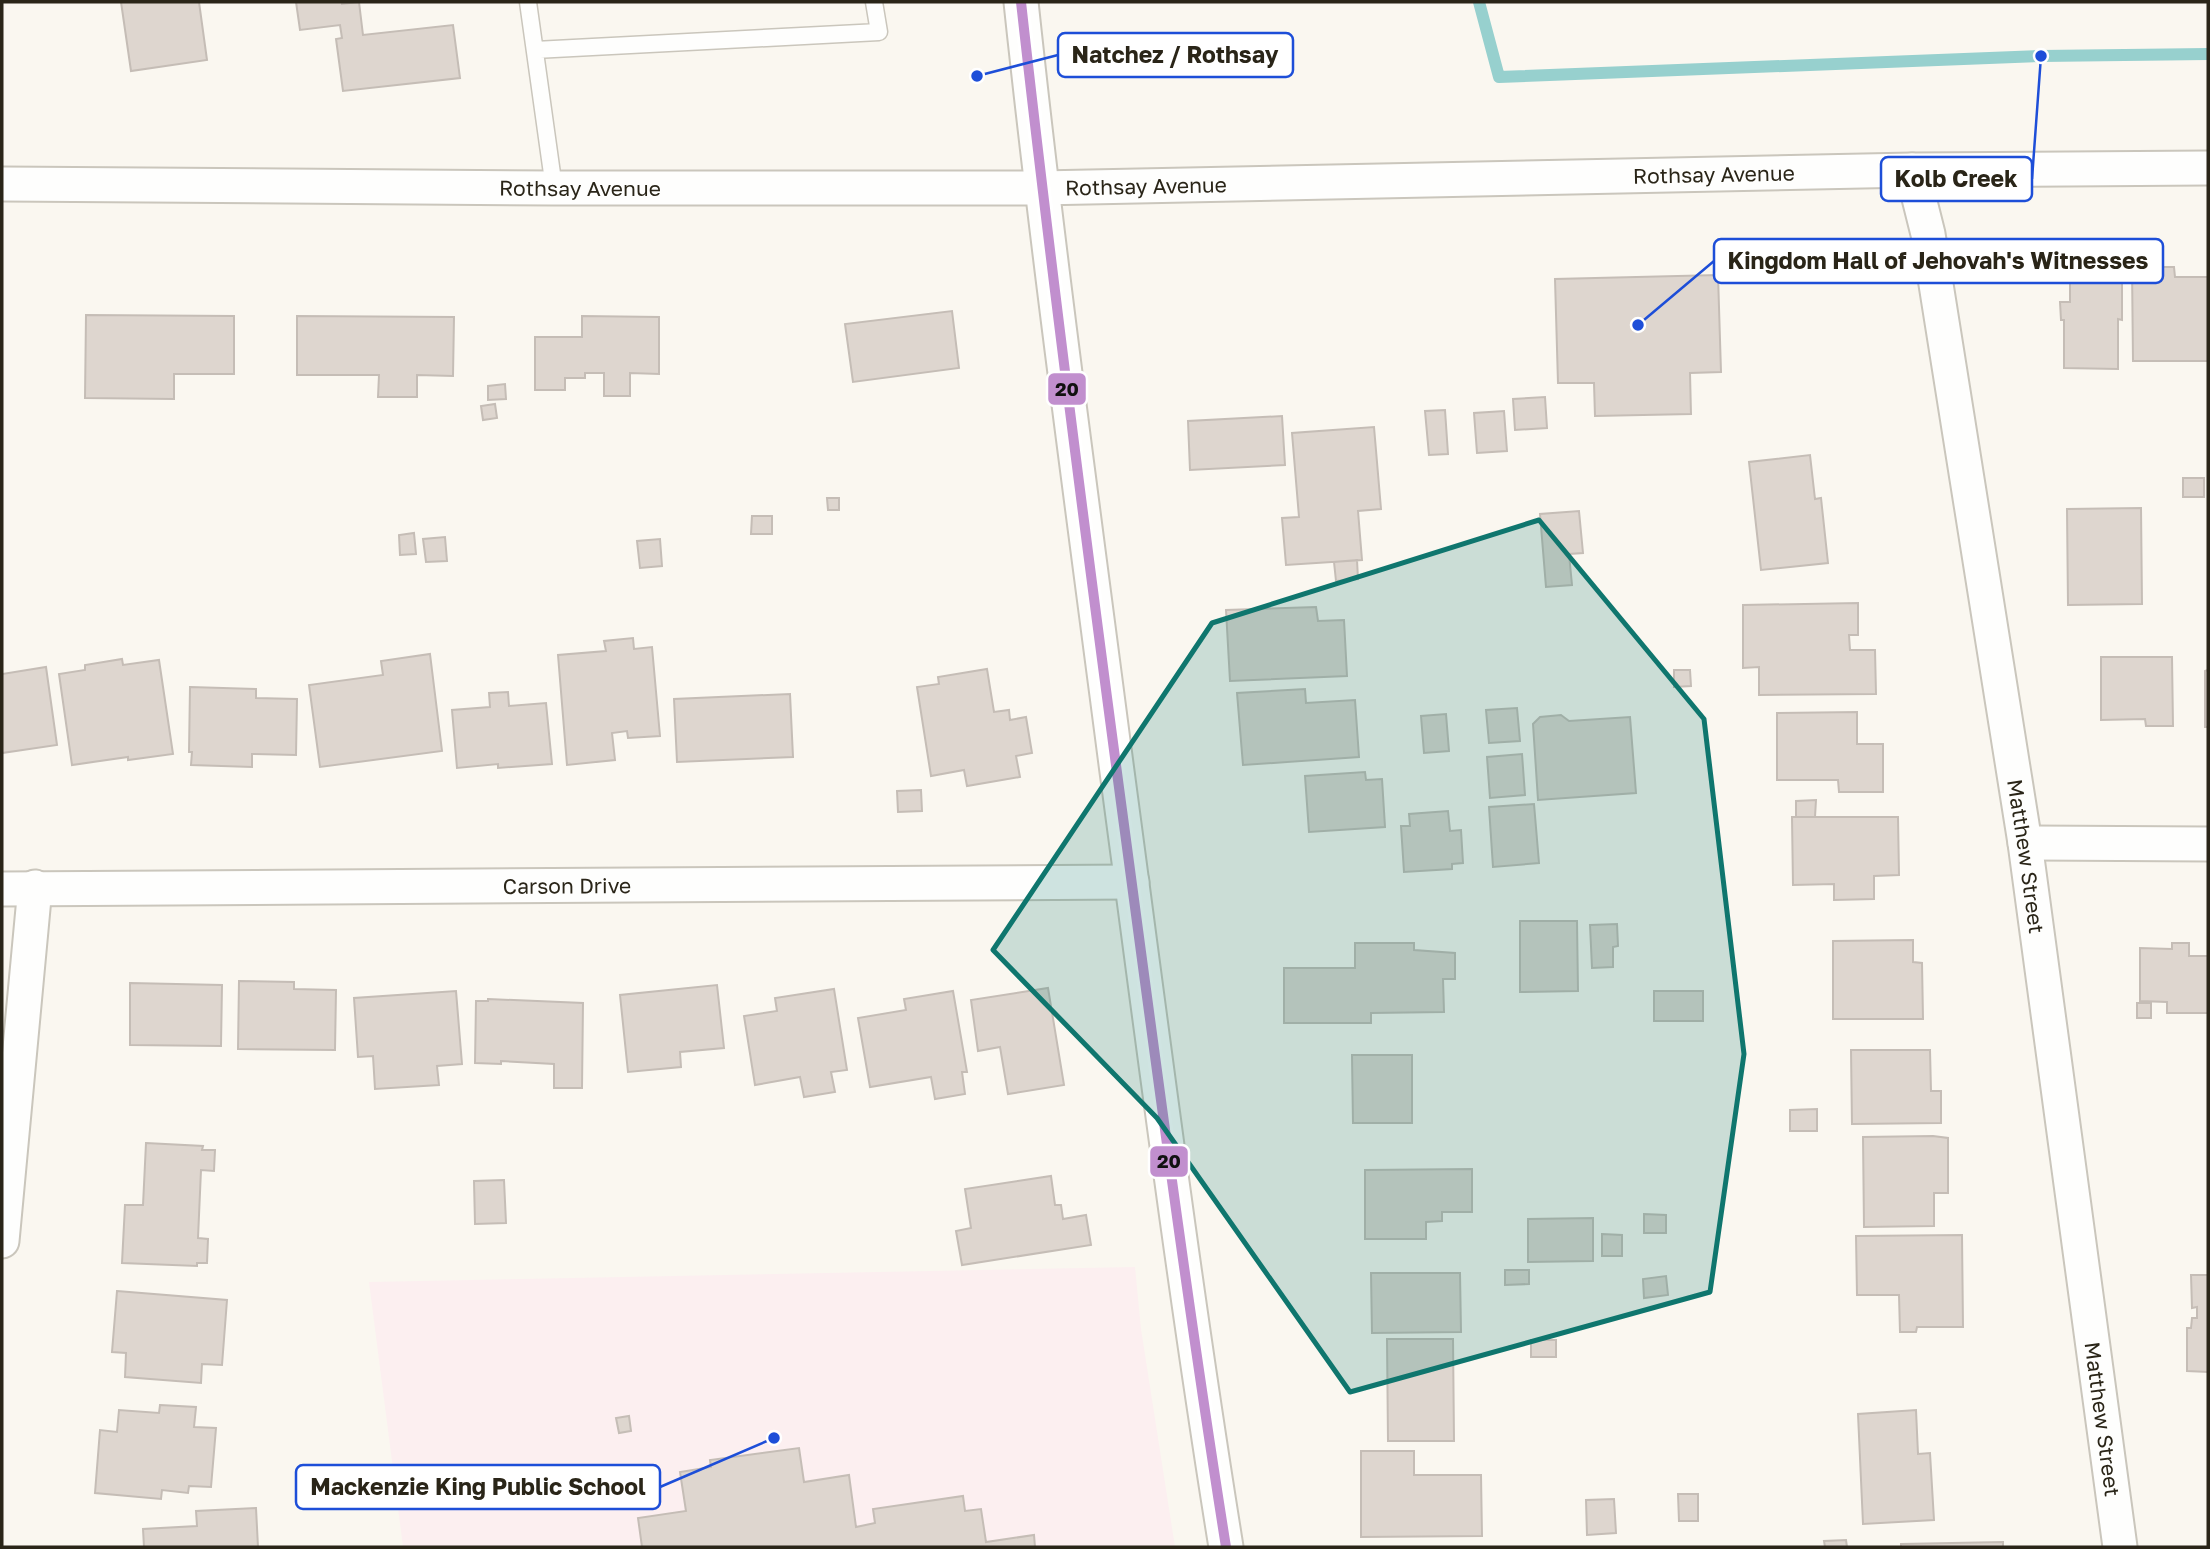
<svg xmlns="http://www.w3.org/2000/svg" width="2210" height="1549" font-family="'Golos Text',sans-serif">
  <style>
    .education { fill: #fceff0 }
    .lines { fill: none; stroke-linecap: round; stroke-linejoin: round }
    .stream { stroke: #97d0ce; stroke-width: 12 }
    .building { fill: #ded6cf; stroke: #c5bdb6; stroke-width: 2 }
    .lane-casing { stroke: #cac6bc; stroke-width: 19 }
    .street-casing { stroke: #cac6bc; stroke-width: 37 }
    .lane { stroke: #fefefd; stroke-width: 16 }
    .street { stroke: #fefefd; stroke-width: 33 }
    .bus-1-casing { stroke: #fff; stroke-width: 16 }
    .bus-1 { stroke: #c18fce; stroke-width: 10 }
    .marked { fill: #0f766e; fill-opacity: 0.2; stroke: #0f766e; stroke-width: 5; stroke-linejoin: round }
    .labels { text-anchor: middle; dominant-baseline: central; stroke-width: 7; stroke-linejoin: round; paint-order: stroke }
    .street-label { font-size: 21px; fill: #2a2518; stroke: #fff }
    .leader { fill: none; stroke: #1d4ed8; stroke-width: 2.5 }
    .callout-dot { fill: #1d4ed8; stroke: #fff; stroke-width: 2.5 }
    .callout { fill: #fff; stroke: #1d4ed8; stroke-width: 2.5 }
    .callout-label { font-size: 23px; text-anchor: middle; font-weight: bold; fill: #2a2518 }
    .line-badge { stroke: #fff; stroke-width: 2.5 }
    .pale-badge-label { font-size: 19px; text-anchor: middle; font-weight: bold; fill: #111 }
  </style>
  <rect width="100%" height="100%" fill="#faf7f0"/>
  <path class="education" d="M1135 1267 1141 1329 1175 1547H403L369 1282Z"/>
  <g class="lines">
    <path class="stream" d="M1479 2 1499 77 2041 56 2208 54"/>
  </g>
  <path class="building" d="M121 2H199L207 60 131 71Z
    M296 2H342V4L359 2 363 35 453 25 460 78 343 91 336 39 342 38 340 25 300 30Z
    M2132 267H2174L2175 277H2208V361H2133Z
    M2070 269H2122V320L2118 319V369L2064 368V320H2061L2060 302H2070Z
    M1718 275 1721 372 1690 373 1691 414 1595 416 1594 383H1558L1555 279Z
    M952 311 959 368 853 382 845 324Z
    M86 315 234 316V374H174V399L85 398Z
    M297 316 454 317 453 376 417 375V397H378L379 375H297Z
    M582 316 659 317V374L630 373V396H604V373H585V378H565V390H535V337H582Z
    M505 384 506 399 488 400V386Z
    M1545 397 1547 428 1515 430 1513 399Z
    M495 404 497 418 483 420 481 406Z
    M1445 410 1448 454 1429 455 1425 411Z
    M1504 411 1507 451 1477 453 1474 413Z
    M1282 416 1285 465 1190 470 1188 421Z
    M1374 427 1381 509 1358 511 1362 560 1286 565 1282 518 1299 517 1292 433Z
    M1810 455 1815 499 1821 498 1828 563 1761 570 1749 462Z
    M2183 478H2204V497H2183Z
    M827 498H839V510H828Z
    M2141 508 2142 604 2068 605 2067 509Z
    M1579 511 1583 553 1569 554 1572 585 1546 587 1540 514Z
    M752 516H772V534H751Z
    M414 533 416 554 400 555 399 535Z
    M445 537 447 561 426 562 423 539Z
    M660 539 662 566 640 568 637 541Z
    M1357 560 1358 579 1336 581 1334 562Z
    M1858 603V635H1849L1850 650H1875L1876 694 1759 695V667L1743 668V605Z
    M1316 607 1318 621 1344 620 1347 676 1230 681 1226 610Z
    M633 638 634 649 652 647 660 736 628 738 627 731 612 733 615 760 567 765 558 655 606 651 604 641Z
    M430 654 442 751 320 767 309 685 383 675 381 661Z
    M2101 657H2172L2173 726H2146L2145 719 2101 720Z
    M122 659 123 665 159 660 173 754 128 760V757L72 765 59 674 85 670V665Z
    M46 667 57 745 2 753V674Z
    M987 669 994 712 1009 710 1010 720 1026 717 1032 753 1016 756 1020 777 967 786 964 770 931 776 917 687 939 684 938 677Z
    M1674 670H1690L1691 686 1674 687Z
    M2208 670V727H2205V671Z
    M190 687 256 689V698L297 699 296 755 252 754V767L191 765 192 752H189Z
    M1305 689 1306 703 1355 700 1359 757 1243 765 1237 693Z
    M508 692 509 706 546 703 552 764 498 768V764L457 768 452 710 490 707 489 693Z
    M790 694 793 757 677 762 674 699Z
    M1517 708 1520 741 1489 743 1486 710Z
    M1857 712V744H1883V792H1839L1838 780H1777V713Z
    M1446 714 1449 751 1424 753 1421 716Z
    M1561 715 1569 721 1630 717 1636 793 1538 800 1533 724 1540 717Z
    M1522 754 1525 795 1490 798 1487 757Z
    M1365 772 1366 780 1382 779 1385 827 1309 832 1305 776Z
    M921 790 922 811 898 812 897 791Z
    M1816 800 1815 817H1796V801Z
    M1534 804 1539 863 1493 867 1489 807Z
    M1448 811 1450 831 1461 830 1463 863 1452 864V869L1404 872 1401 826H1410L1409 814Z
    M1792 817H1898L1899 875 1874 876V899L1834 900V884L1793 885Z
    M1520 921H1577L1578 991 1520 992Z
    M1617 924 1618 946 1613 947V967L1592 968 1590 925Z
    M1913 940V962L1922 963 1923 1019H1833V941Z
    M1355 943H1414V950L1455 953V979H1443L1444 1012 1371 1013V1023H1284V968H1355Z
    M2172 943H2189V956H2208V1013H2167V1002L2140 1001V948L2172 949Z
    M239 981 294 982V989L336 990 335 1050 238 1049Z
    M130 983 222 985 221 1046 130 1045Z
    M717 985 724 1048 680 1052 681 1067 628 1072 620 995Z
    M1048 988 1064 1085 1008 1094 1000 1047 978 1051 971 1000Z
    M834 989 847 1070 831 1072 835 1092 804 1097 800 1077 755 1085 744 1016 777 1011 775 998Z
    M456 991 462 1064 437 1066 439 1085 375 1089 373 1056 358 1057 354 998Z
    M953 991 967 1072H962L965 1094 935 1099 931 1077 870 1087 858 1018 906 1010 904 999Z
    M1654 991H1703V1021H1654Z
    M488 999 583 1003 582 1088H554V1064L501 1061V1064L475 1063 476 1001H488Z
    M2137 1003H2151V1018H2137Z
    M1851 1050H1930L1931 1091H1941V1123L1852 1124Z
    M1352 1055H1412V1123H1353Z
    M1817 1109V1131H1790V1110Z
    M1933 1136 1948 1138V1193H1934V1226L1864 1227 1863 1137Z
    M146 1143 203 1146 202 1150H215L214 1171 201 1170 198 1238 208 1239 207 1263H197V1266L122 1263 125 1205H143Z
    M1472 1169V1212H1442V1221L1426 1222V1239H1365V1170Z
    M1051 1176 1055 1205H1061L1063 1219 1086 1215 1091 1245 962 1265 956 1231 971 1228 965 1189Z
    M504 1180 506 1223 475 1224 474 1181Z
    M1644 1214 1666 1215V1233H1644Z
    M1593 1218V1261L1528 1262V1219Z
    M1602 1234 1622 1235V1256H1602Z
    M1962 1235 1963 1327H1917L1916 1332H1900L1899 1295H1857L1856 1236Z
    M1505 1270H1529V1284L1505 1285Z
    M1371 1273H1460L1461 1332 1372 1333Z
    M2191 1275H2208V1372L2187 1371V1328H2191L2192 1318H2197V1307L2192 1308Z
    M1666 1276 1668 1295 1644 1298 1643 1279Z
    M117 1291 227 1300 222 1365 202 1364 201 1383 125 1377 126 1353 112 1352Z
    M1387 1339H1453L1454 1441H1388Z
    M1531 1340H1556V1357H1531Z
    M160 1405 196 1407 194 1427 216 1428 211 1487 189 1486 188 1493 162 1490 161 1499 95 1493 100 1430 117 1432 119 1410 159 1413Z
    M1916 1410 1918 1454 1930 1453 1934 1520 1863 1524 1858 1414Z
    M629 1416 631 1431 619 1433 616 1418Z
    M799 1448 804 1482 849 1475 856 1527 875 1523 873 1509 963 1496 965 1511 981 1509 986 1542 1034 1535 1035 1547H642L638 1518 686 1511 680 1472 711 1467 710 1460Z
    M1361 1451H1414V1475H1481L1482 1536 1361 1537Z
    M1678 1494H1698V1521H1679Z
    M1614 1499 1616 1533 1587 1535 1586 1500Z
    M256 1508 258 1547H144L143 1529 197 1526 196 1511Z
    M1846 1540 1847 1547H1825L1824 1541Z
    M2003 1542V1547H1901V1544Z"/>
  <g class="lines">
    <g class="lane-casing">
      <path id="lane" d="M528 2 554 188
        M535 50 879 32 874 2"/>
    </g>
    <g class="street-casing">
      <g id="street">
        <path d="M1021 2C1048 256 1083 510 1116 764 1151 1025 1184 1287 1226 1547"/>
        <path id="s1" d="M1912 170 1928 234 2025 843 2120 1547"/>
        <path id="s2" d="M2 184 554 188H1040L1912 170 2208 168"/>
        <path d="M2025 843 2208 844"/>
        <path id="s3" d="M2 889 1132 882"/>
        <path d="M2 1241 35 887"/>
      </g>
    </g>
    <use href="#lane" class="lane"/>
    <use href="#street" class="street"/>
    <g class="bus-1-casing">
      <path id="bus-1" d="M1021 2C1051 272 1086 541 1122 810 1155 1056 1187 1302 1226 1547"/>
    </g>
    <use href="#bus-1" class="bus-1"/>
  </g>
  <path class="marked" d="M1539 520 1704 719 1744 1054 1710 1292 1350 1392 1157 1118 993 950 1212 623Z"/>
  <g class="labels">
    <g class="street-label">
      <text stroke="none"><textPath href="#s2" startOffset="1712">Rothsay Avenue</textPath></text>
      <text stroke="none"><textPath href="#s2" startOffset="1144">Rothsay Avenue</textPath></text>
      <text stroke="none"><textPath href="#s2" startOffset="578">Rothsay Avenue</textPath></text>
      <text stroke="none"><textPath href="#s1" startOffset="696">Matthew Street</textPath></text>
      <text stroke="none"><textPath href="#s3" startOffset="565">Carson Drive</textPath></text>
      <text stroke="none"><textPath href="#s1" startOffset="1264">Matthew Street</textPath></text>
    </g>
  </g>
  <path class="leader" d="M977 76L1058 55M2041 56L2032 179M1638 325L1714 261M774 1438L660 1487"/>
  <g class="callout-dot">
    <circle cx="977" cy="76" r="7"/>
    <circle cx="2041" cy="56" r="7"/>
    <circle cx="1638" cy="325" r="7"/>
    <circle cx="774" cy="1438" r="7"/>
  </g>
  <g class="callout">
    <rect x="1058" y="33" width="235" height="44" rx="7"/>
    <rect x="1881" y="157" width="151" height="44" rx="7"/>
    <rect x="1714" y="239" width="449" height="44" rx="7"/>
    <rect x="296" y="1465" width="364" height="44" rx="7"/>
  </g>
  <g class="callout-label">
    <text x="1175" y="63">Natchez / Rothsay</text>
    <text x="1956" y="187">Kolb Creek</text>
    <text x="1938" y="269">Kingdom Hall of Jehovah's Witnesses</text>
    <text x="478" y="1495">Mackenzie King Public School</text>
  </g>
  <g class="line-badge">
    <rect x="1047" y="372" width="40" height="34" rx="7" fill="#c18fce"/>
    <rect x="1149" y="1145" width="40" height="33" rx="7" fill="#c18fce"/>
  </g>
  <g class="pale-badge-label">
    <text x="1067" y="396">20</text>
    <text x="1169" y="1168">20</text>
  </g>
  <rect width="2210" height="1549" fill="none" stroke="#2a2518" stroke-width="7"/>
</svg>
